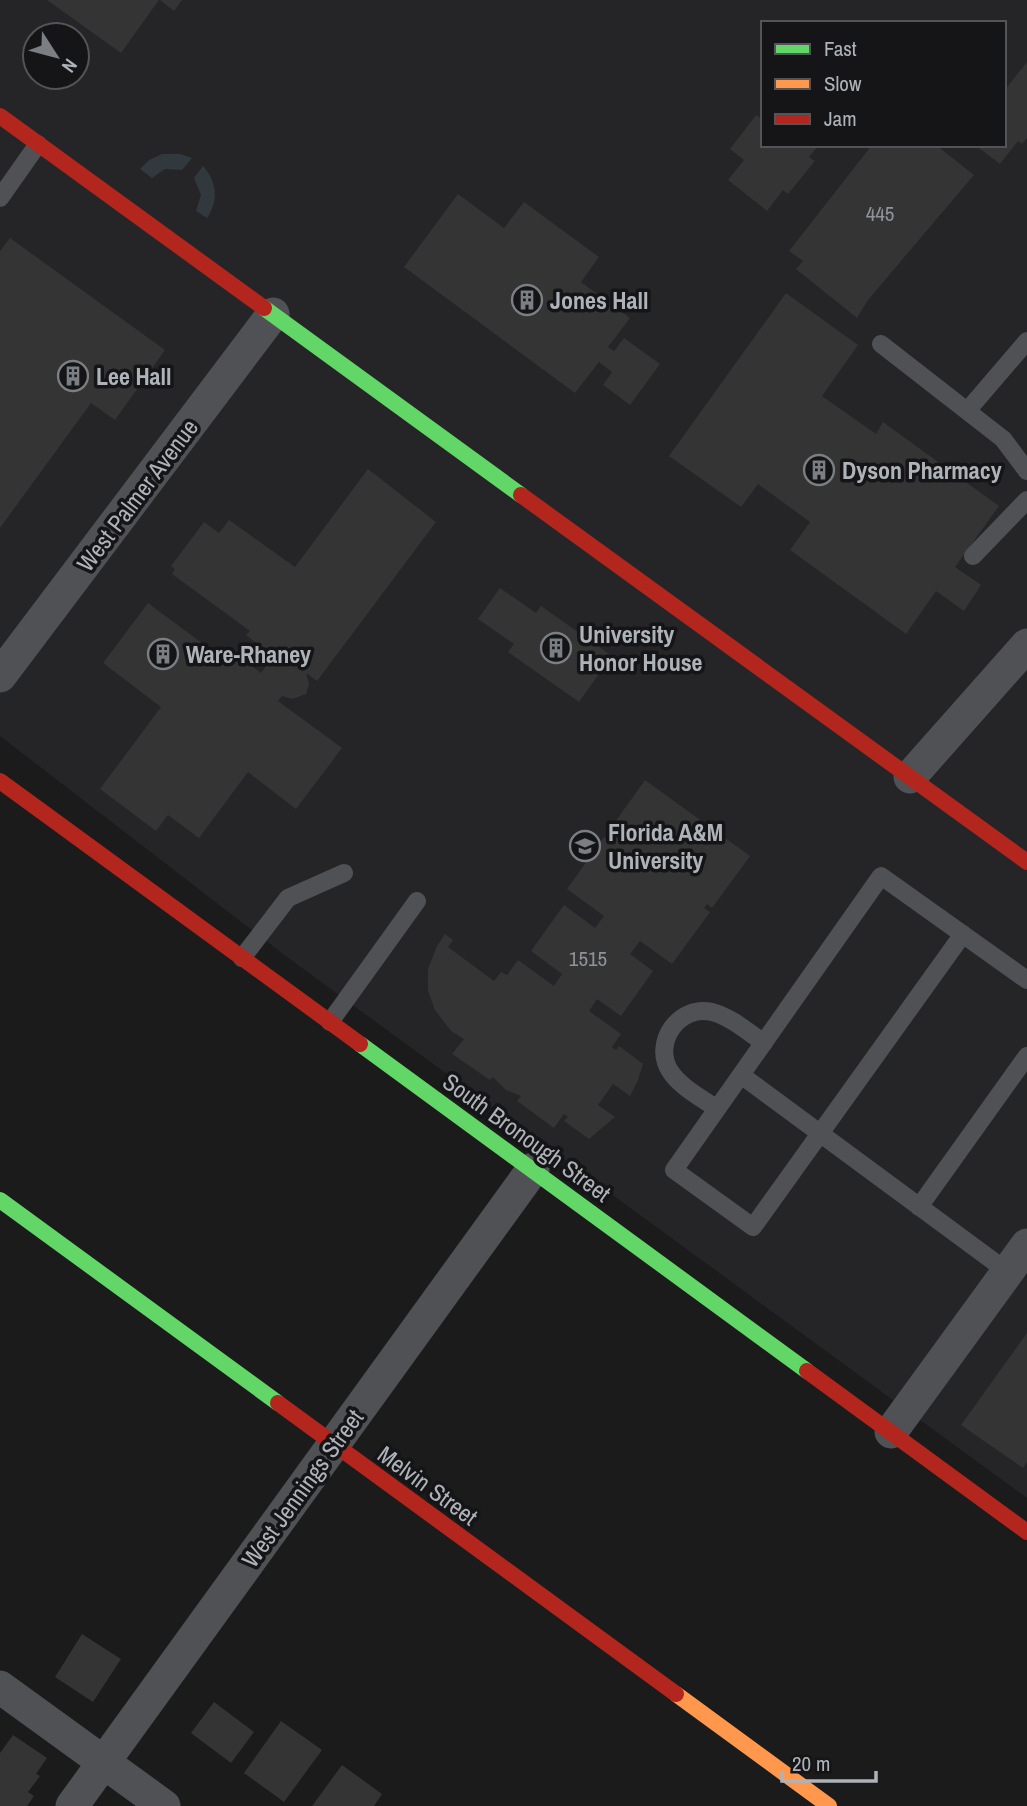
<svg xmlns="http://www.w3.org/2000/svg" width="1027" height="1806" font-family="'Archivo Narrow',sans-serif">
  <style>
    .built { fill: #252527; fill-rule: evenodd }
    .water { fill: #31393e }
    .building { fill: #343435 }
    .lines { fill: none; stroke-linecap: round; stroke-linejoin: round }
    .lane { stroke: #505154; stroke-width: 18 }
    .street { stroke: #505154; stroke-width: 33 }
    .fast { stroke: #63d668; stroke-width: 16 }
    .slow { stroke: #ff974d; stroke-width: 16 }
    .jam { stroke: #b3261e; stroke-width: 16 }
    .labels { text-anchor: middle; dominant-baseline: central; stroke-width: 7; stroke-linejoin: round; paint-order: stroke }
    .number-label { font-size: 21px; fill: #909399 }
    .poi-label { font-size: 24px; font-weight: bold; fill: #aeb3ba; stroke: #151517; text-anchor: start }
    .street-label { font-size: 24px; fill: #aeb3ba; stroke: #151517 }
  </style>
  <rect width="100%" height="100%" fill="#1b1b1b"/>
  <path class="built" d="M0 0H1027V1498L287 957 0 736ZM763 23H1004V145H763ZM35 35H77V77H35Z"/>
  <path class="water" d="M162 154H180L192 158 182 170 165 169 152 178 140 169 149 160Z
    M203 166C217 182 219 200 207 218L196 211 201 195 194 178Z"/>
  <path class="building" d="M47 0H159L121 53Z
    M160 0H182L174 11Z
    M1027 62V138L1022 144 1018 141 1000 164 975 145H1004V91Z
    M756 115 763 120V145H819L809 157 815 161 788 194 783 190 767 211 728 180 744 160 730 149Z
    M872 145H936L974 175 868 300 857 318 796 269 803 261 789 251Z
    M458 194 504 228 524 202 599 257 581 282 630 318 608 347 614 351 624 338 660 364 630 405 603 385 612 372 599 362 575 393 404 267Z
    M10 238 165 350 115 420 91 403 0 528V251Z
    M786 293 858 345 822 396 876 434 883 422 999 506 955 567 981 585 964 611 936 591 906 634 790 550 810 522 758 484 741 507 669 456Z
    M368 469 436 522 317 681 306 673 309 684 306 694 292 699 282 696 278 701 342 748 296 809 248 772 199 838 168 815 156 831 100 789 161 707 103 663 148 603 226 661 233 652 261 673 273 656 246 635 250 631 172 574 175 569 171 566 204 522 219 533 229 520 295 567Z
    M500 588 536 613 541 606 612 656 579 702 508 652 514 644 478 619Z
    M645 780 750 856 712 908 707 904 704 908 710 912 672 964 640 941 630 954 653 971 621 1016 597 999 589 1011 621 1034 612 1047 616 1050 619 1046 643 1064 638 1080 630 1096 613 1084 598 1105 615 1117 589 1139 564 1121 568 1117 564 1114 554 1128 517 1101 521 1096 506 1090 493 1077 490 1080 452 1054 464 1039 451 1031 435 1010 428 991V969L437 946 445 934 453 940 448 947 494 981 501 972 507 975 518 960 554 986 562 974 531 951 564 905 595 928 604 916 567 889 604 837 610 841 613 837 608 832Z
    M1027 1333V1462L1023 1468 961 1425Z
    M82 1634 121 1659 93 1702 55 1677Z
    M214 1702 254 1732 231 1763 191 1733Z
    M281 1721 322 1750 284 1802 244 1773Z
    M13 1735 47 1758 36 1774 40 1776 28 1792 34 1796 27 1806H0V1753Z
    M342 1765 382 1794 374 1806H312Z"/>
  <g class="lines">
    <path class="lane" d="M0 198 38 144
      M881 344 1003 439 1027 471
      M967 411 1027 341
      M973 556 1027 500
      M963 934 753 1227 674 1170 881 876 1027 980
      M242 958 288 898 344 873
      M330 1022 417 901
      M741 1075 1008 1272
      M717 1109C702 1098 680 1087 670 1071 652 1043 679 1004 712 1012 731 1017 748 1032 764 1043
      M919 1207 1027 1056"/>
    <path class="street" d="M0 676 273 314
      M910 777 1027 645
      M891 1432 1027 1245
      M0 1687 164 1806
      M72 1806 533 1169"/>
    <path class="fast" d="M264 308 521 495
      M360 1044 807 1371
      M0 1200 278 1403"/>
    <path class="slow" d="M676 1694 829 1806"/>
    <path class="jam" d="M0 116 264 308
      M521 495 1027 862
      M0 781 360 1044
      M807 1371 1027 1532
      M278 1403 676 1694"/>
  </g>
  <defs>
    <g id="building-ring" transform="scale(1.575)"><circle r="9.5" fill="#151517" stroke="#7b7e82" stroke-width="1.5"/><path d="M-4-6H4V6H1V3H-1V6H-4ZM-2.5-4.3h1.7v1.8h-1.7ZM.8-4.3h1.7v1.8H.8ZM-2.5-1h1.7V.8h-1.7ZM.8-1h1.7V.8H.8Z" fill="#7b7e82"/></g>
    <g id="university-ring" transform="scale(1.575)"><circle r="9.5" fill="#151517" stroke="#7b7e82" stroke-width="1.5"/><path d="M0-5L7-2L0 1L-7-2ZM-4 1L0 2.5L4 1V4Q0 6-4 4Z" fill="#7b7e82"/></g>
  </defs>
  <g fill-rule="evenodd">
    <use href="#building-ring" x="527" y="300"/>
    <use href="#building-ring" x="73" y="376"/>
    <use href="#building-ring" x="819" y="470"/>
    <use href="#building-ring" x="556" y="648"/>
    <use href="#building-ring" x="163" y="654"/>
    <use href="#university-ring" x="585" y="846"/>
  </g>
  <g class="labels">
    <g class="number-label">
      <text x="880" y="213">445</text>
      <text x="588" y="958">1515</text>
    </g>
    <g class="poi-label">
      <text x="550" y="300">Jones Hall</text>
      <text x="96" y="376">Lee Hall</text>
      <text x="842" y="470">Dyson Pharmacy</text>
      <text x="579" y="634">University<tspan x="579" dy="28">Honor House</tspan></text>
      <text x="186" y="654">Ware-Rhaney</text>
      <text x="608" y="832">Florida A&amp;M<tspan x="608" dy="28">University</tspan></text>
    </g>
    <g class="street-label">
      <text transform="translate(137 495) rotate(-53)">West Palmer Avenue</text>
      <text transform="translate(527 1137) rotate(36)">South Bronough Street</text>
      <text transform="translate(428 1485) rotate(36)">Melvin Street</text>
      <text transform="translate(302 1488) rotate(-54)">West Jennings Street</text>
    </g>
  </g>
  <rect x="761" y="21" width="245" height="126" fill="#151517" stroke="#525458" stroke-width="2"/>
  <rect x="775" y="44" width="35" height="10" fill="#63d668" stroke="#525458" stroke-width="2"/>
  <text x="824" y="56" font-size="21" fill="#aeb3ba">Fast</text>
  <rect x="775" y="79" width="35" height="10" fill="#ff974d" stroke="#525458" stroke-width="2"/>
  <text x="824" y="91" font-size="21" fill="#aeb3ba">Slow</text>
  <rect x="775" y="114" width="35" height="10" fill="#b3261e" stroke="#525458" stroke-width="2"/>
  <text x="824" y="126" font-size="21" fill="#aeb3ba">Jam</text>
  <g transform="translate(56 56) rotate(126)"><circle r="33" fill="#151517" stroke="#525458" stroke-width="2"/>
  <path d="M0-5L12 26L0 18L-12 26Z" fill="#7b7e82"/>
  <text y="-10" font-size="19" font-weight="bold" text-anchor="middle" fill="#aeb3ba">N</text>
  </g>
  <path d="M782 1771v10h94v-10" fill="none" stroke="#aeb3ba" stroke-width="3.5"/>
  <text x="792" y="1771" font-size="21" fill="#aeb3ba" stroke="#151517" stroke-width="5" paint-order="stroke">20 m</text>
</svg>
